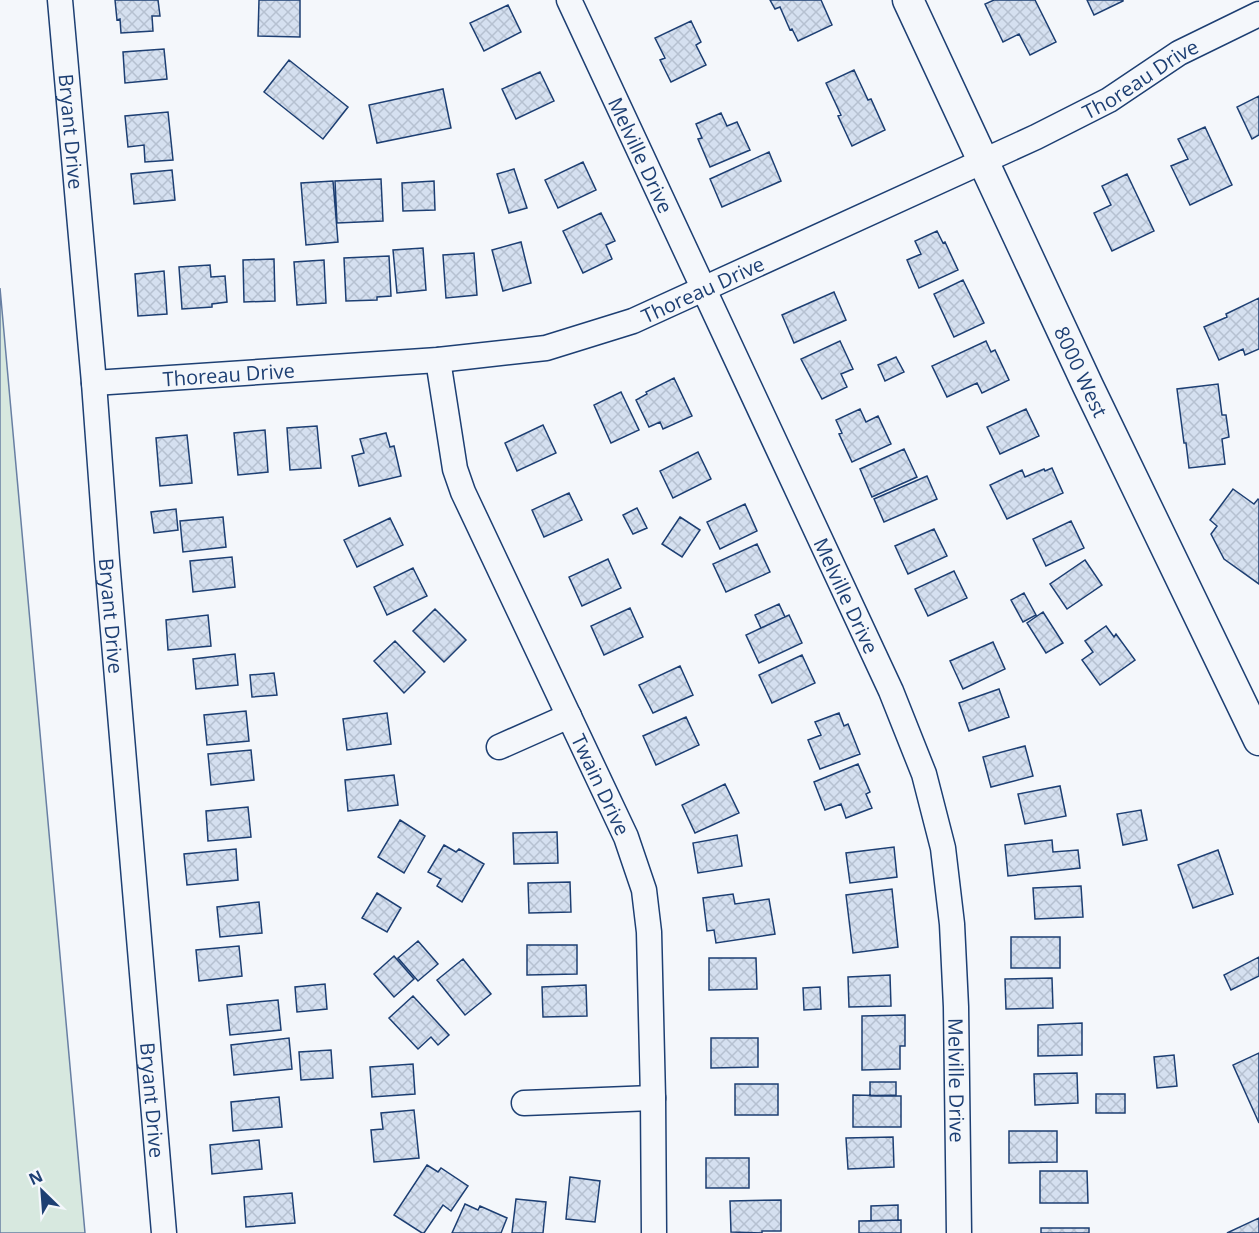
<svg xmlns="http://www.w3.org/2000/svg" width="1259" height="1233" font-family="'Open Sans',sans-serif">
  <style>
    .grass { fill: #d7e8df; stroke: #687fa3; stroke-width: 1.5 }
    .building { fill: url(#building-cross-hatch); stroke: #1d3f73; stroke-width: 1.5 }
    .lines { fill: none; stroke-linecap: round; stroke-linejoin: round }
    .minor-casing { stroke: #1d3f73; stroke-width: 27 }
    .tertiary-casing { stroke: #1d3f73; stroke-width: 33 }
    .minor { stroke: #f4f7fb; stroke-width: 24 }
    .tertiary { stroke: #f4f7fb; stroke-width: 30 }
    .labels { text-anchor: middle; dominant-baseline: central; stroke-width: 4.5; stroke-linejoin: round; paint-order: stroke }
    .street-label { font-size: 20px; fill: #1d3f73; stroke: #f4f7fb }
  </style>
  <defs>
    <pattern id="building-cross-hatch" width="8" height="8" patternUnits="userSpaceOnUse" patternTransform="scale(1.5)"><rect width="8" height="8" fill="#d5e0f0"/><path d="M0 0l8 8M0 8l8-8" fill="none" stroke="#b6c1d1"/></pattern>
  </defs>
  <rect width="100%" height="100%" fill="#f4f7fb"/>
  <path class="grass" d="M0 288 85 1233H0Z"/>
  <path class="building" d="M115 0H158L160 16H152L153 31 121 33 120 19 117 20Z
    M259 0H300V37L258 36Z
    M770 0H821L832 25 798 41 792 29 790 30 780 7 775 9Z
    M994 0H1035L1056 42 1030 55 1019 34 1003 42 985 4Z
    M1087 0H1123V1L1094 15Z
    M508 5 521 32 484 51 470 23Z
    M691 21 701 42 696 45 706 65 671 82 660 60 665 58 655 38Z
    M164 49 167 79 125 83 123 52Z
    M289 60 348 107 323 139 264 92Z
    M854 70 868 100 871 99 885 130 852 146 838 116 841 115 826 83Z
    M540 72 554 101 516 119 502 89Z
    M443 89 451 128 377 143 369 105Z
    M1259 96V135L1252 139 1237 107Z
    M168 112 173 160 145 162 144 145 128 147 125 116Z
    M721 113 727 126 737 122 750 150 710 167 698 139 702 138 696 124Z
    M1205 127 1232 185 1190 205 1171 166 1188 159 1178 139Z
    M769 152 781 181 722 207 710 179Z
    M583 162 596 190 558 208 545 180Z
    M514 169 527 208 509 213 497 174Z
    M172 170 175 200 134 204 131 174Z
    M1127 174 1154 231 1112 251 1094 213 1111 205 1102 186Z
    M381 179 383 221 337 223 335 181Z
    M333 181 338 242 306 245 301 183Z
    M434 181 435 210 403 211 402 183Z
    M601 213 615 241 606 245 612 259 583 273 563 231Z
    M937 231 943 243 945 242 958 270 919 288 907 260 921 254 915 241Z
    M521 242 531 283 503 291 492 250Z
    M423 248 426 290 397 293 393 250Z
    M474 253 477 295 446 298 443 255Z
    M389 256 391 296 377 297V300L346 301 344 258Z
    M274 259 275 301 244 302 243 260Z
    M324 260 326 303 297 305 294 262Z
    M210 265 211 277 225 276 227 302 212 304V307L182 309 179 267Z
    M164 271 167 314 138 316 135 274Z
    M963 280 984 323 954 337 934 294Z
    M834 292 846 320 794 343 782 315Z
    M1259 298V349L1245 355 1243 349 1219 360 1204 327 1227 317 1226 314Z
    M840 341 853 369 841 374 847 387 822 399 801 359Z
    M986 341 991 352 995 350 1009 380 982 393 977 383 947 397 932 366Z
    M896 357 904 372 885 381 878 365Z
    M674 378 692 416 663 429 660 422 649 427 636 400 647 394 646 392Z
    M1218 384 1222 415H1226L1229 437 1222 439 1225 464 1189 468 1186 443H1184L1177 389Z
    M621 392 639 430 611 443 594 405Z
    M860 409 866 422 878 416 891 444 852 462 839 434 842 433 836 420Z
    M1026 409 1039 436 1000 454 987 427Z
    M543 425 556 453 517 471 505 443Z
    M317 426 321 468 290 470 287 428Z
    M265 430 268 472 238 475 234 433Z
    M386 433 390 447 394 446 401 476 359 486 352 456 364 453 360 439Z
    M187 435 192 483 160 486 156 438Z
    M904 449 917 477 872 497 860 469Z
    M698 452 711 479 673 498 660 471Z
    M1052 468 1063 493 1007 519 990 485 1022 470 1025 477 1044 469 1045 471Z
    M927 476 937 499 884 522 874 499Z
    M1233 489 1254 504 1258 499 1259 500V584L1224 559 1211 534 1217 526 1210 520Z
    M569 493 582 520 544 537 532 510Z
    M745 504 757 531 720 549 707 522Z
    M637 508 647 528 633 534 623 515Z
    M176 509 178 530 154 533 151 512Z
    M223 517 226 547 183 552 180 521Z
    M680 517 700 530 682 557 662 544Z
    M390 518 403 545 357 567 344 540Z
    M1071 521 1084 548 1046 566 1033 539Z
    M934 529 947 556 908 574 895 546Z
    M757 544 770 572 726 592 713 564Z
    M232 557 235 587 193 592 190 561Z
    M608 559 621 588 582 606 569 577Z
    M1085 560 1102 585 1067 609 1050 584Z
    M413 568 427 596 387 615 374 587Z
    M954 571 967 598 928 616 915 589Z
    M1024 593 1036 615 1023 622 1011 600Z
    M779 604 785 617 761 628 755 615Z
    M630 608 643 637 604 655 591 626Z
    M435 609 466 640 444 662 413 631Z
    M1043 612 1063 643 1046 653 1027 623Z
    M208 615 211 646 168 650 166 620Z
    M789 615 802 643 759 663 746 635Z
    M1106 626 1114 637 1116 634 1135 660 1100 685 1082 660 1093 652 1085 641Z
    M395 641 425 672 404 693 374 661Z
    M993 642 1005 669 963 689 950 661Z
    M235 654 238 685 196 689 193 659Z
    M802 655 815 683 772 703 759 675Z
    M680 666 693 695 653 713 639 685Z
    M274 673 277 695 252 697 250 675Z
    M999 689 1009 717 969 731 959 703Z
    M246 711 249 741 207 745 204 715Z
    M387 713 391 744 347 750 343 719Z
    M839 713 844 726 848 724 860 754 820 769 808 740 821 735 815 722Z
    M686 717 699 745 656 765 643 736Z
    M1025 746 1033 776 991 787 983 757Z
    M251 750 254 780 211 785 208 754Z
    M858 764 870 792 866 794 872 808 846 818 841 804 825 810 814 782Z
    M394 775 398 805 348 811 345 780Z
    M725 784 739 813 695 833 682 805Z
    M1060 786 1066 816 1025 824 1018 794Z
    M248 807 251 837 208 841 206 811Z
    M1141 810 1147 840 1123 845 1117 814Z
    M400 820 425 836 404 873 378 857Z
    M557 832 558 863 514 864 513 833Z
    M737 835 742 866 698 873 693 843Z
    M1052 840 1053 852 1078 850 1080 868 1008 876 1005 845Z
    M444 845 456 852 459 849 484 864 462 902 437 886 441 879 428 872Z
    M894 847 897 877 850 883 846 853Z
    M236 849 238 880 187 885 184 854Z
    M1218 850 1233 894 1193 908 1178 865Z
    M570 882 571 912 529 913 528 883Z
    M1081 886 1083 917 1035 919 1033 888Z
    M892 889 898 947 853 953 846 895Z
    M377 893 401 908 387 932 362 918Z
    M733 894 735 904 769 899 775 934 716 943 714 930 707 931 703 898Z
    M259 902 262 933 220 937 217 907Z
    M1011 937H1060V968H1011Z
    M418 941 438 964 418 981 398 958Z
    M527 945H577V974L527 975Z
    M239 946 242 976 199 981 196 950Z
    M394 956 414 979 394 997 374 974Z
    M1259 957V976L1231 990 1224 975Z
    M709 958H756L757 989 709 990Z
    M463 959 491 994 465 1015 437 980Z
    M890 975 891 1006 849 1007 848 977Z
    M1052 978 1053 1008 1006 1009 1005 979Z
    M325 984 327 1009 297 1012 295 987Z
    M586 985 587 1016 543 1017 542 987Z
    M820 987 821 1009 804 1010 803 988Z
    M413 996 449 1035 438 1045 431 1037 418 1049 389 1018Z
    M278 1000 281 1030 230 1035 227 1005Z
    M905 1015V1046H900V1069L862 1070V1016Z
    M1082 1023V1055L1038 1056V1025Z
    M289 1038 292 1069 234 1075 231 1045Z
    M711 1038H758V1067L711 1068Z
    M331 1050 333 1078 301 1080 299 1052Z
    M1259 1053V1123L1233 1065Z
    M1174 1055 1177 1086 1157 1088 1154 1057Z
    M413 1064 415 1094 372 1097 370 1067Z
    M1077 1073 1078 1103 1035 1105 1034 1074Z
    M870 1082H896V1095L870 1096Z
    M735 1084H778V1115H735Z
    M1096 1094H1125V1113H1096Z
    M853 1095 901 1096V1127H853Z
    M279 1097 282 1127 233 1131 231 1102Z
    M414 1110 419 1158 374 1162 371 1130 383 1129 381 1113Z
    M1009 1131H1057V1162L1009 1163Z
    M893 1137 894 1167 848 1169 846 1138Z
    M259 1140 262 1169 212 1174 210 1145Z
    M706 1158H749V1188H706Z
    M427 1165 438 1172 441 1168 468 1186 451 1211 443 1205 424 1233H422L394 1215Z
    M1040 1171H1087L1088 1203H1040Z
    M570 1177 600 1181 595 1222 566 1219Z
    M292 1193 295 1223 246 1227 244 1197Z
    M516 1199 546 1202 543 1233H512Z
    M781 1200V1231H762V1233L731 1232 730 1201Z
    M465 1204 478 1210 480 1206 507 1218 501 1233H452Z
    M898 1205V1220L871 1221V1206Z
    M1259 1218V1233H1227Z
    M901 1220V1233H859V1221Z
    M1041 1228H1089V1233H1041Z"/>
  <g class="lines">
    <g class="minor-casing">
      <g id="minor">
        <path id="s1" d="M60 0 94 383 107 560 164 1233"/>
        <path id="s2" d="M569 0 891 691 924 774 943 848 952 924 956 1007 959 1233"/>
        <path id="s3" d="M438 360 455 469 463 492 626 837 644 890 649 932 653 1098 654 1233"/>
        <path id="s4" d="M94 383 438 360 546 348 633 321 1036 137 1109 100 1179 53 1259 14"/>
        <path d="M499 747 569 716"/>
        <path d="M524 1103 653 1098"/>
      </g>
    </g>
    <g class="tertiary-casing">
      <g id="tertiary">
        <path id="s5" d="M908 0 1088 386 1259 740"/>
      </g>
    </g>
    <use href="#minor" class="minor"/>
    <use href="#tertiary" class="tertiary"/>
  </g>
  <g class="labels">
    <g class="street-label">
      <text stroke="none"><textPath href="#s4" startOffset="1107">Thoreau Drive</textPath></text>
      <text stroke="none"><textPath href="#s1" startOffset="132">Bryant Drive</textPath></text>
      <text stroke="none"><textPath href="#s2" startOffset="171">Melville Drive</textPath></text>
      <text stroke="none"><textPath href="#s4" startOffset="621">Thoreau Drive</textPath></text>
      <text stroke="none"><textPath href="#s5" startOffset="410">8000 West</textPath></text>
      <text stroke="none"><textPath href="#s4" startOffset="135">Thoreau Drive</textPath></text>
      <text stroke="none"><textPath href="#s2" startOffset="657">Melville Drive</textPath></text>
      <text stroke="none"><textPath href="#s1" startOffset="618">Bryant Drive</textPath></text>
      <text stroke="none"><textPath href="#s3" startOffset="458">Twain Drive</textPath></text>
      <text stroke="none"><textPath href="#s2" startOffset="1161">Melville Drive</textPath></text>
      <text stroke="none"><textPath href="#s1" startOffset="1104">Bryant Drive</textPath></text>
    </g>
  </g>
  <g transform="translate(42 1191) rotate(335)" stroke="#f4f7fb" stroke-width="4.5" paint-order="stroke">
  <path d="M0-4.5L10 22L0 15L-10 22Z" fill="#1d3f73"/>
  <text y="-9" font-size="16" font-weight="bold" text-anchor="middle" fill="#1d3f73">N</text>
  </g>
</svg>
